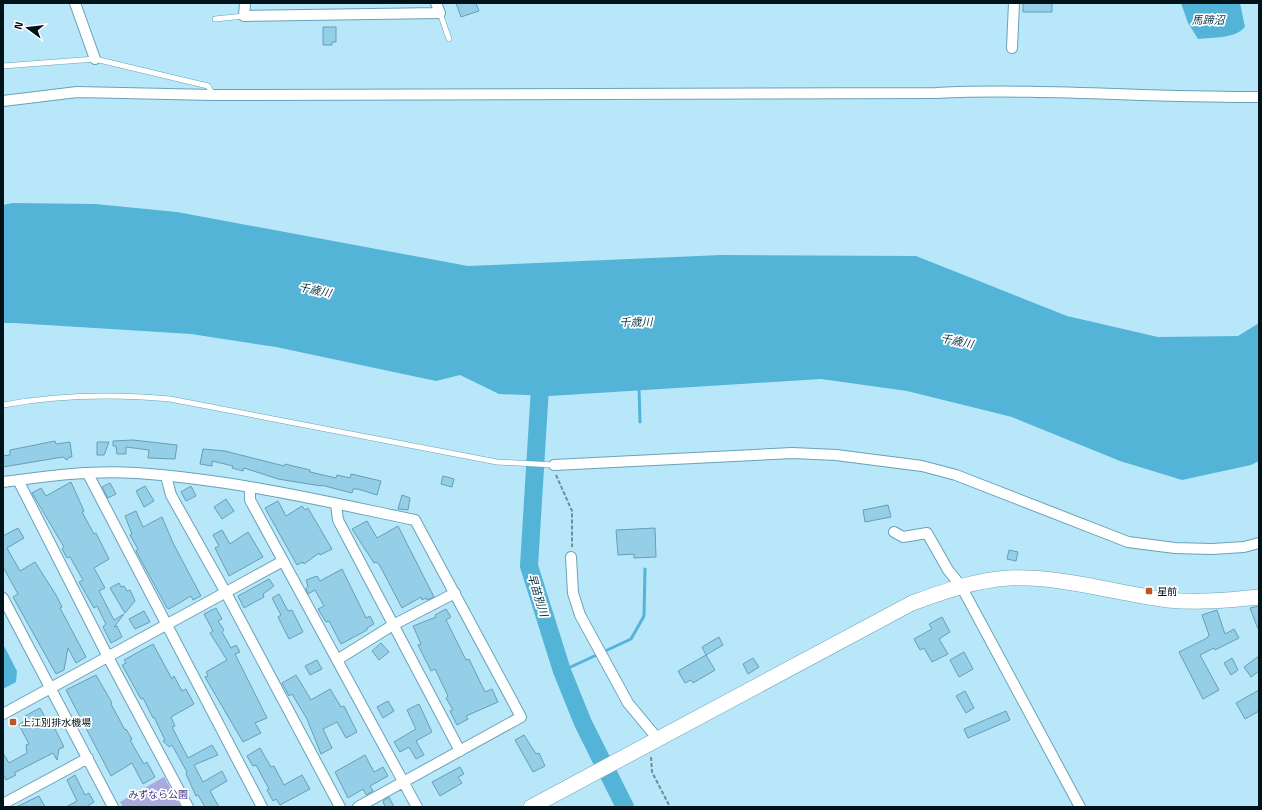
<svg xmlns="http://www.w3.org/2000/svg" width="1262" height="810" font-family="'Titillium Web','Noto Sans JP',sans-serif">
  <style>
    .green { fill: #aaa9dc }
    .water { fill: #53b4d8 }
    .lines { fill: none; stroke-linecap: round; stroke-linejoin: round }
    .stream { stroke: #53b4d8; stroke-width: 3 }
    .river { stroke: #53b4d8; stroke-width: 18 }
    .building { fill: #94cfe7; stroke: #659fb6 }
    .lane-casing { stroke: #68a2b9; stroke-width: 6 }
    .street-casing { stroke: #68a2b9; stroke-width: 12 }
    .secondary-casing { stroke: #68a2b9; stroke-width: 16 }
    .path { stroke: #6b8e9c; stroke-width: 2; stroke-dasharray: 4 2; stroke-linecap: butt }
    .lane { stroke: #fff; stroke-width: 5 }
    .street { stroke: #fff; stroke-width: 10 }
    .secondary { stroke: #fff; stroke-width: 15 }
    .poi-dot { fill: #bb5722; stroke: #fff; stroke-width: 1.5 }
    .labels { text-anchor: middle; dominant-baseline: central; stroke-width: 3.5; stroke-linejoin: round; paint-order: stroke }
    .poi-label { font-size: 10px; fill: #00121a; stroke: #fff; text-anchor: start }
    .park-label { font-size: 10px; fill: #423589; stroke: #fff }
    .water-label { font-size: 11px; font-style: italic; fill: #093746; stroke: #fff }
  </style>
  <rect width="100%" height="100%" fill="#b8e7fa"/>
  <path class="green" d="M164 777 181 807H123L120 802Z"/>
  <path class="water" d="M1181 3H1240L1245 27C1234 39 1214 37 1198 39L1188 23Z
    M12 203 95 204 177 212 468 266 721 255 916 256 1067 316 1158 337 1238 336 1259 323V461L1251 465 1182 480 1120 461 1012 417 907 391 821 379 550 396 499 394 460 375 436 381 276 347 191 334 14 323H3V205Z
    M3 644 17 671 16 682 3 689Z"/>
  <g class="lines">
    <path class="stream" d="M639 388 640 422
      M562 671 631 639 644 616 645 569"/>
    <path class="river" d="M541 371 529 566 562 671 583 723 625 807"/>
  </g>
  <path class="building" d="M456 3H476L479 11 461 17Z
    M1023 3H1052V12H1023Z
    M323 27H336V42H332V45H323Z
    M133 440 177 445 175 459 148 458 149 450 126 447V454H117L116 446H113V441Z
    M55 441 56 444 70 442 72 457H69L67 460 63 457 3 467V456L10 455V450Z
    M97 442H109L104 455H97Z
    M203 449 225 451 284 466 285 464 310 470V472L336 478 337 475 350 478 351 474 381 481 377 495 358 489H353L352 493 321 485V486L278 479 244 468 243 471 232 468 233 466 212 461V466L200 464Z
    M443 476 454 479 452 487 441 484Z
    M71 482 84 511 82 512 94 534 96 533 109 559 94 568 105 588 99 591 114 620 124 614 114 627 117 626 122 637 111 643 103 627 106 624 97 606 94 608 79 582 83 580 70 557 67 558 62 549 64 547 32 493 41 488 46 496Z
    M110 483 116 494 108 498 102 487Z
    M145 486 154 501 144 507 136 491Z
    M191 486 196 496 186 501 181 492Z
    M402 495 410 498 408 510 398 509Z
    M226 499 234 511 222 519 214 507Z
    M278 501 286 516 302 506 305 510 308 508 332 549 320 555 319 553 304 564 303 562 297 565 265 508Z
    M888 505 891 517 865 522 863 510Z
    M136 511 143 527 162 517 173 543 201 596 193 600 191 596 169 609 167 608 136 551 138 549 130 535 132 534 125 516Z
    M367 521 377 538 398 526 434 597 427 600 426 598 422 600 421 597 402 608 379 564 376 562 374 563 352 529Z
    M18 528 24 538 7 548 20 571 35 562 56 595 62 607 60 608 86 657 76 663 68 648 64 670 56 674 13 597 18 594 3 567V536Z
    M655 528 656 557 634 558V554L618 555 616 530Z
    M222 530 230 544 248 532 263 557 229 576 215 548 219 546 213 535Z
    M1009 550 1018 552 1016 561 1007 559Z
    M342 569 366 618 370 616 374 624 367 628V630L341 644 329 621 326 622 318 609 324 606 315 590 308 594 306 589 308 586 306 580 317 576 320 581Z
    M269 579 274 586 263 594 264 597 244 608 238 596Z
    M119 583 121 587 124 586 127 591 130 590 135 601 125 613 110 588Z
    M279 594 288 611 292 610 303 632 289 639 278 617 281 615 272 598Z
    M1259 606V629H1258L1250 608Z
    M216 608 222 619 218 621 224 630 222 632 231 648 236 645 240 652 235 654 267 718 255 723 261 733 243 742 205 677 208 676 206 672 227 660 210 633 213 631 204 614Z
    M446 609 451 617 446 620 466 660 469 659 485 692 492 689 498 702 466 716 468 719 457 725 450 711 453 710 446 698 448 696 435 669 431 671 418 645 421 644 413 626 436 617 435 615Z
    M1217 610 1225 634 1234 629 1239 638 1215 650 1214 648 1200 655 1219 690 1203 699 1179 652 1207 638 1209 635 1202 615Z
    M144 611 150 622 135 629 129 619Z
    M942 617 950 632 939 639 948 654 932 662 924 648 920 650 914 639 932 629 929 624Z
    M719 637 723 645 706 655 702 647Z
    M381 643 389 652 379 660 372 651Z
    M153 644 172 679 174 676 182 691 186 689 194 704 171 717 175 726 172 727 188 758 212 745 218 755 194 765 203 782 222 771 227 781 210 791 219 807H205L198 795 196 796 186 774 187 772 172 745 169 747 163 741 165 740 154 717 153 718 143 698 141 699 122 665 126 663 124 660Z
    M964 652 973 669 959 677 950 660Z
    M706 655 715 670 693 683 691 680 685 683 678 671Z
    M1259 656V671L1251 677 1244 667Z
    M753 658 759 667 748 674 743 664Z
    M1232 658 1238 670 1231 675 1224 663Z
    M317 660 322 669 310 675 305 666Z
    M96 675 112 703 111 704 125 730 126 729 132 739 130 740 138 754 144 764 147 762 155 777 143 784 132 763 111 776 66 690Z
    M296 675 311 700 330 689 341 707 344 706 357 732 346 738 337 722 323 729 332 748 321 754 307 719 292 694 289 696 282 683Z
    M1259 690V711L1245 719 1236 703Z
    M965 691 974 708 966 713 956 696Z
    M388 701 394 711 383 718 377 707Z
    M419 704 432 732 416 741 424 755 416 759 409 747 400 752 394 742 416 729 407 710Z
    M40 708 51 728 54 727 64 747 59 749 57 760 53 753 14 773 16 775 6 780 3 774V753L9 763 27 753 26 745 29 744 19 725 26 719 25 716Z
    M1006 711 1010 720 968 738 964 729Z
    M524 735 536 754 539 753 545 766 533 772 515 740Z
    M260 748 271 767 274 766 284 785 302 775 310 789 280 805 276 799 273 801 267 790 269 789 256 765 253 766 247 756Z
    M365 755 374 772 383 767 388 776 370 786 373 791 366 795 363 789 348 798 335 772Z
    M460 767 464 774 458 777 462 783 440 796 432 782Z
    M75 775 85 795 89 793 94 802 86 807H66L77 801 67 780Z
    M39 796 45 807H16Z
    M389 797 394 807H385L383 801Z"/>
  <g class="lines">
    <g class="lane-casing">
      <path id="lane" d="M440 13 449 39
        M215 19 244 16
        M3 66 95 59 208 86 213 95
        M3 405C58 395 114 394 170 399L497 462 554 465"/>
    </g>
    <g class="street-casing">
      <path id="street" d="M75 3 95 59
        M245 3 244 16 440 13 436 3
        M1012 48 1014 3
        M3 101 77 92 213 95 936 93C1044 88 1151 98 1259 97
        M554 465 792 453 836 455 922 466 956 475 1128 542 1175 548 1212 549 1244 547 1259 543
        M88 474 262 807
        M166 476 171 495 226 593 340 807
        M18 480 108 657 188 807
        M3 482C47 476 92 470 136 473 230 479 323 501 415 520L521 717 358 807
        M250 488V500L417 807
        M336 504 338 520 460 751
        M894 532 903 537 927 533 948 570 961 586 1080 807
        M571 557 573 593 580 615 628 703 657 738
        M3 598 113 807
        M337 660 393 625 455 593
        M3 714 283 561
        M3 804 88 758"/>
    </g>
    <g class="secondary-casing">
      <path id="secondary" d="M531 807 912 603C943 592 975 580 1009 578 1062 576 1116 593 1168 600 1198 603 1230 600 1259 597"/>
    </g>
    <path class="path" d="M556 475 572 511V547
      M651 757 652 772 670 807"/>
    <use href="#lane" class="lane"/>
    <use href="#street" class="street"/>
    <use href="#secondary" class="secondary"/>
  </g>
  <g class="poi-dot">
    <rect x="1145" y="587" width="8" height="8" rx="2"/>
    <rect x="9" y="718" width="8" height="8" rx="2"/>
  </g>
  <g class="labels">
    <g class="poi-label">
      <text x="1157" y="591">星前</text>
      <text x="21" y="722">上江別排水機場</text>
    </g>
    <g class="park-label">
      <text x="158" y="794">みずなら公園</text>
    </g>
    <g class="water-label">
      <text x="1208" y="20">馬蹄沼</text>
      <text transform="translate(315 290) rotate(12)">千歳川</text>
      <text transform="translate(636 322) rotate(-1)">千歳川</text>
      <text transform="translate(957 341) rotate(12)">千歳川</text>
      <text transform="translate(538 595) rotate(73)">早苗別川</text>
    </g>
  </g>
  <rect width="1262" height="810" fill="none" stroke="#00121a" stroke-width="8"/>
  <g transform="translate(28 28) rotate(285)" stroke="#ffffff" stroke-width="3" paint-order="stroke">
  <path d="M0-3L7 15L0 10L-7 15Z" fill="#00121a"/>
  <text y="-6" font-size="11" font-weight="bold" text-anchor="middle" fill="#00121a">N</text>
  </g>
</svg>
